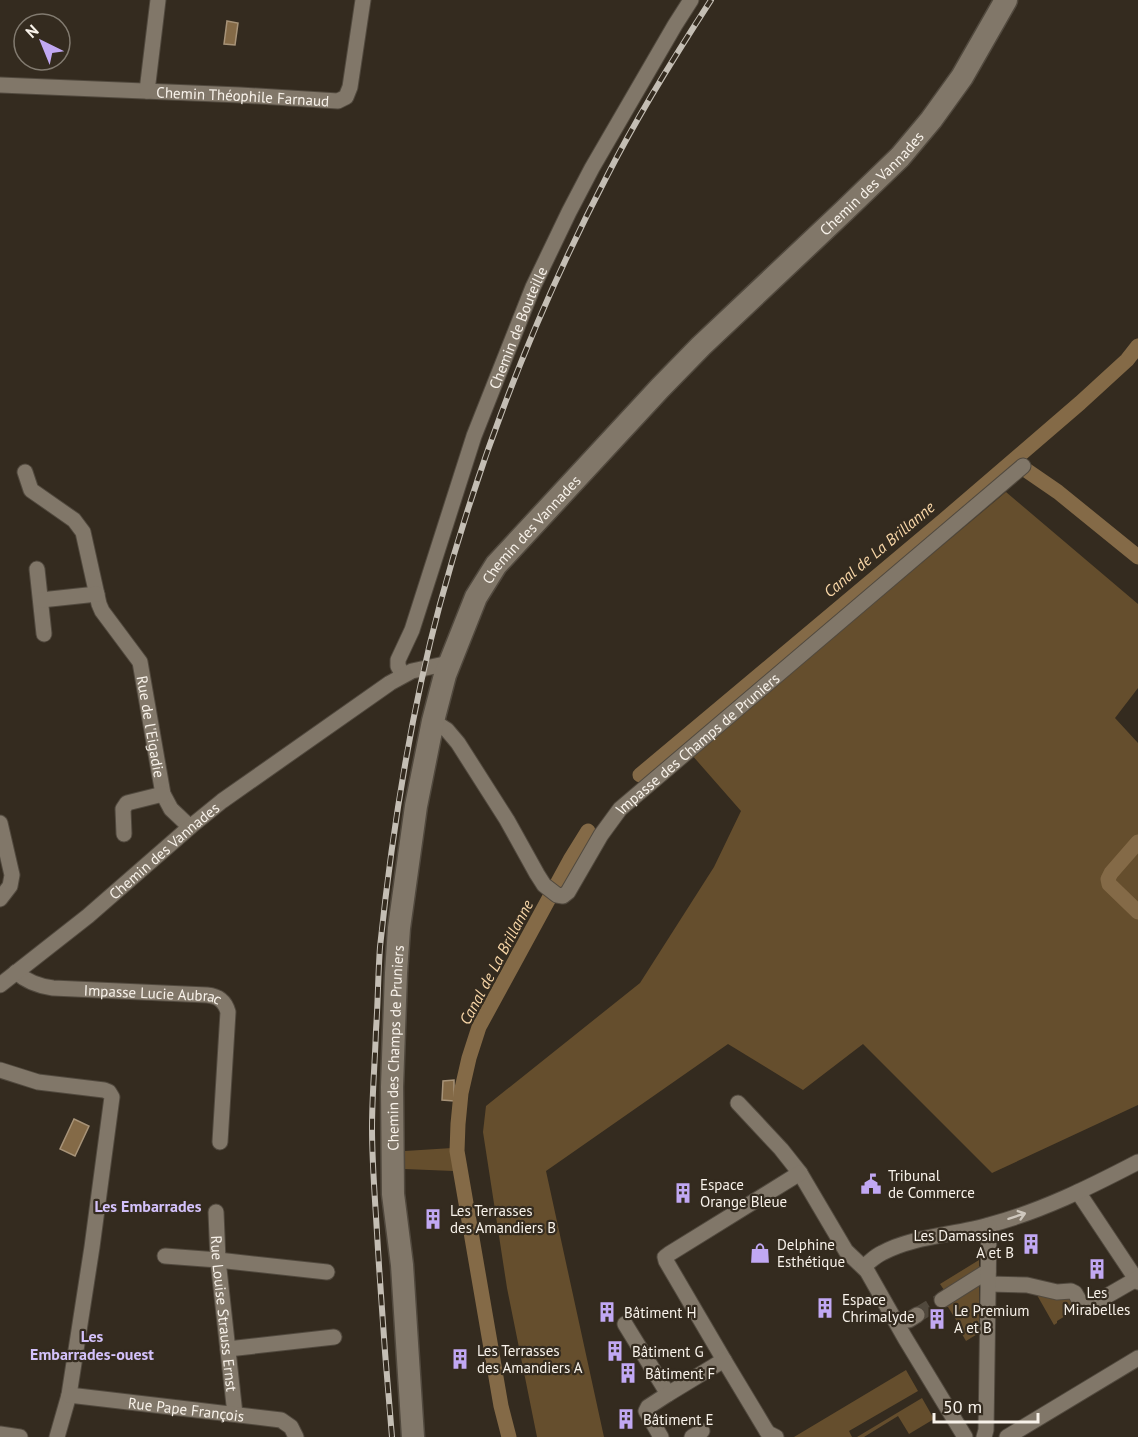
<svg xmlns="http://www.w3.org/2000/svg" width="1138" height="1437" font-family="'PT Sans',sans-serif">
  <style>
    .grass { fill: #654e2d }
    .water { fill: #846a47; stroke: #a79378; stroke-width: 1.5 }
    .lines { fill: none; stroke-linecap: round; stroke-linejoin: round }
    .canal { stroke: #846a47; stroke-width: 15 }
    .street-tunnel { stroke: #51493d; stroke-width: 15; stroke-dasharray: 15 8; stroke-linecap: butt }
    .street-casing { stroke: #51493e; stroke-width: 17 }
    .secondary-casing { stroke: #51493e; stroke-width: 25 }
    .street { stroke: #817769; stroke-width: 15 }
    .secondary { stroke: #817769; stroke-width: 22 }
    .rail-casing { stroke: #c4beb4; stroke-width: 6 }
    .rail { stroke: #342b1f; stroke-width: 4; stroke-dasharray: 11; stroke-linecap: butt }
    .oneway { stroke: #cec7bd }
    .labels { text-anchor: middle; dominant-baseline: central; stroke-width: 4.5; stroke-linejoin: round; paint-order: stroke }
    .street-label { font-size: 15px; fill: #f8f2ea; stroke: #342b1f }
    .poi-label { font-size: 15px; fill: #f8f2ea; stroke: #342b1f; text-anchor: start }
    .water-label { font-size: 16px; font-style: italic; fill: #f8d6a7; stroke: #342b1f }
    .neighbourhood-label { font-size: 16px; font-weight: bold; fill: #d3c1fa; stroke: #342b1f }
  </style>
  <rect width="100%" height="100%" fill="#342b1f"/>
  <path class="grass" d="M1006 492 1138 604V688L1115 718 1138 743V1105L992 1173 863 1044 803 1090 728 1044 546 1171 604 1437H537L507 1288 483 1132 486 1106 640 983 714 867 741 811 691 754 787 676Z
    M452 1148 454 1171 404 1169 405 1151Z
    M979 1260V1333L966 1341 959 1329 961 1328 948 1307H946L939 1292 944 1290 940 1284Z
    M1033 1288 1070 1295 1079 1310 1076 1312 1075 1310 1057 1321V1323L1054 1325Z
    M906 1370 918 1391 849 1431 852 1437H794Z
    M922 1398 934 1419 909 1434 898 1416 864 1437H857Z"/>
  <path class="water" d="M227 21 238 23 235 45 224 44Z
    M454 1080V1101L442 1100 443 1081Z
    M74 1119 89 1126 75 1156 60 1149Z"/>
  <g class="lines">
    <path class="canal" d="M1026 470 1058 492 1138 557
      M640 775 944 520 1080 403 1127 360 1138 346
      M1138 842 1111 873 1108 879 1109 884 1138 912
      M509 1437 501 1406 457 1151 458 1124 461 1093 469 1058 479 1027 570 860 588 831"/>
    <path class="street-tunnel" d="M917 1315 942 1300"/>
    <g class="street-casing">
      <g id="street">
        <path id="s1" d="M0 85 240 95 338 101 346 97 350 87 363 0"/>
        <path d="M147 91 158 0"/>
        <path id="s2" d="M25 472 31 490 74 520 83 532 99 604 102 611 140 662 163 794 171 809 190 827"/>
        <path d="M37 569 44 634"/>
        <path d="M41 600 97 594"/>
        <path id="s3" d="M403 675 398 666V660L412 630 474 436 533 287 569 212 592 168 675 25 691 0"/>
        <path id="s4" d="M433 721 447 730 458 743 507 820 537 874 544 885 557 895 563 896 568 892 601 835 620 809 1023 466"/>
        <path d="M0 823 12 875 10 886 0 899"/>
        <path d="M124 834 123 809 127 803 163 794"/>
        <path id="s5" d="M16 972C27 982 38 986 53 988L207 995C218 996 225 1001 228 1012L220 1142"/>
        <path id="s6" d="M0 985 88 916 190 827 222 801 390 683 412 671 449 663"/>
        <path d="M0 1070 38 1082 104 1090 109 1092 112 1097 92 1247 69 1395 57 1437"/>
        <path d="M738 1103 781 1149 800 1173 846 1251 867 1271 905 1338 965 1437"/>
        <path d="M1078 1192 1138 1282"/>
        <path id="s7" d="M216 1212 218 1260 235 1414"/>
        <path d="M165 1256 218 1260 327 1272"/>
        <path d="M864 1266C870 1262 875 1256 882 1253 913 1236 956 1235 989 1225 1042 1211 1090 1187 1138 1162"/>
        <path d="M988 1284 1027 1285 1057 1292 1071 1291 1075 1293 1082 1305 1086 1308 1138 1278"/>
        <path d="M942 1300 988 1271"/>
        <path d="M909 1320 917 1315"/>
        <path d="M625 1324 668 1394 724 1360 666 1261 665 1257 669 1254 800 1173"/>
        <path d="M228 1349 334 1337"/>
        <path d="M724 1360 766 1430 768 1433 776 1437"/>
        <path id="s8" d="M69 1395 281 1420 291 1427 296 1437"/>
        <path d="M0 1434 20 1437"/>
        <path d="M661 1437 646 1411 648 1407 668 1394"/>
        <path d="M692 1437 702 1431"/>
        <path d="M984 1437 986 1430 989 1226"/>
        <path d="M1007 1437 1138 1358"/>
      </g>
    </g>
    <g class="secondary-casing">
      <g id="secondary">
        <path id="s9" d="M413 1437 402 1265 393 1194 392 1087 396 973 399 928 416 806 433 721 445 675 476 597 496 565 660 388 701 346 844 211 900 157 931 120 962 77 1006 0"/>
      </g>
    </g>
    <use href="#street" class="street"/>
    <use href="#secondary" class="secondary"/>
    <g class="rail-casing">
      <path id="rail" d="M392 1437C386 1369 381 1301 377 1233 375 1198 372 1163 372 1128 372 1095 375 1062 376 1030 378 1002 378 974 380 947 392 832 410 716 440 604 480 456 536 312 607 176 638 115 674 57 711 0"/>
    </g>
    <use href="#rail" class="rail"/>
  </g>
  <defs><path id="oneway-shaft" d="M-6 0H5M1.5-3L5.5 0L1.5 3" fill="none" stroke-width="1.6" stroke-linecap="round" stroke-linejoin="round" transform="scale(1.5)"/></defs>
  <use class="oneway" href="#oneway-shaft" transform="translate(1017 1216) rotate(-18)"/>
  <defs>
    <g id="civic-bare" transform="scale(1.62)"><path d="M-.6-6.5H3V-4.5H.6V-3L4-1V1h2V6H-6V1h2V-1L-.6-3ZM-1.2 2.5V6h2.4V2.5Z" fill="#c1a8f3" stroke="#342b1f" stroke-width="2.5" paint-order="stroke"/></g>
    <g id="building-bare" transform="scale(1.62)"><path d="M-4-6H4V6H1V3H-1V6H-4ZM-2.5-4.3h1.7v1.8h-1.7ZM.8-4.3h1.7v1.8H.8ZM-2.5-1h1.7V.8h-1.7ZM.8-1h1.7V.8H.8Z" fill="#c1a8f3" stroke="#342b1f" stroke-width="2.5" paint-order="stroke"/></g>
    <g id="shop-bare" transform="scale(1.62)"><path d="M-5-2.5h2.3a2.7 3.5 0 0 1 5.4 0H5L5.5 6h-11ZM-1.5-2.5h3a1.5 2.3 0 0 0-3 0Z" fill="#c1a8f3" stroke="#342b1f" stroke-width="2.5" paint-order="stroke"/></g>
  </defs>
  <g fill-rule="evenodd">
    <use href="#civic-bare" x="871" y="1184"/>
    <use href="#building-bare" x="683" y="1193"/>
    <use href="#building-bare" x="433" y="1219"/>
    <use href="#building-bare" x="1031" y="1244"/>
    <use href="#shop-bare" x="760" y="1253"/>
    <use href="#building-bare" x="1097" y="1269"/>
    <use href="#building-bare" x="825" y="1308"/>
    <use href="#building-bare" x="607" y="1312"/>
    <use href="#building-bare" x="937" y="1319"/>
    <use href="#building-bare" x="615" y="1351"/>
    <use href="#building-bare" x="460" y="1359"/>
    <use href="#building-bare" x="628" y="1373"/>
    <use href="#building-bare" x="626" y="1419"/>
  </g>
  <g class="labels">
    <g class="street-label">
      <text stroke="none"><textPath href="#s1" startOffset="243">Chemin Théophile Farnaud</textPath></text>
      <text stroke="none"><textPath href="#s9" startOffset="1425">Chemin des Vannades</textPath></text>
      <text stroke="none"><textPath href="#s3" startOffset="370">Chemin de Bouteille</textPath></text>
      <text stroke="none"><textPath href="#s9" startOffset="939">Chemin des Vannades</textPath></text>
      <text stroke="none"><textPath href="#s2" startOffset="297">Rue de l'Eigadie</textPath></text>
      <text stroke="none"><textPath href="#s4" startOffset="428">Impasse des Champs de Pruniers</textPath></text>
      <text stroke="none"><textPath href="#s6" startOffset="212">Chemin des Vannades</textPath></text>
      <text stroke="none"><textPath href="#s5" startOffset="141">Impasse Lucie Aubrac</textPath></text>
      <text stroke="none"><textPath href="#s9" startOffset="390">Chemin des Champs de Pruniers</textPath></text>
      <text stroke="none"><textPath href="#s7" startOffset="102">Rue Louise Strauss Ernst</textPath></text>
      <text stroke="none"><textPath href="#s8" startOffset="118">Rue Pape François</textPath></text>
    </g>
    <g class="poi-label">
      <text x="888" y="1175">Tribunal<tspan x="888" dy="17">de Commerce</tspan></text>
      <text x="700" y="1184">Espace<tspan x="700" dy="17">Orange Bleue</tspan></text>
      <text x="450" y="1210">Les Terrasses<tspan x="450" dy="17">des Amandiers B</tspan></text>
      <text x="1014" y="1235" text-anchor="end">Les Damassines<tspan x="1014" dy="17">A et B</tspan></text>
      <text x="777" y="1244">Delphine<tspan x="777" dy="17">Esthétique</tspan></text>
      <text x="1097" y="1292" text-anchor="middle">Les<tspan x="1097" dy="17">Mirabelles</tspan></text>
      <text x="842" y="1299">Espace<tspan x="842" dy="17">Chrimalyde</tspan></text>
      <text x="954" y="1310">Le Premium<tspan x="954" dy="17">A et B</tspan></text>
      <text x="624" y="1312">Bâtiment H</text>
      <text x="477" y="1350">Les Terrasses<tspan x="477" dy="17">des Amandiers A</tspan></text>
      <text x="632" y="1351">Bâtiment G</text>
      <text x="645" y="1373">Bâtiment F</text>
      <text x="643" y="1419">Bâtiment E</text>
    </g>
    <g class="water-label">
      <text transform="translate(879 549) rotate(-40)">Canal de La Brillanne</text>
      <text transform="translate(496 962) rotate(-62)">Canal de La Brillanne</text>
    </g>
    <g class="neighbourhood-label">
      <text x="148" y="1206">Les Embarrades</text>
      <text x="92" y="1336">Les<tspan x="92" dy="18">Embarrades-ouest</tspan></text>
    </g>
  </g>
  <g transform="translate(42 42) rotate(317)"><circle r="28" fill="#342b1f" stroke="#827b70" stroke-width="1.5"/>
  <path d="M0-4.5L10 22L0 15L-10 22Z" fill="#c1a8f3"/>
  <text y="-9" font-size="16" font-weight="bold" text-anchor="middle" fill="#f8f2ea">N</text>
  </g>
  <path d="M934 1413v9h104v-9" fill="none" stroke="#f8f2ea" stroke-width="3"/>
  <text x="943" y="1413" font-size="18" fill="#f8f2ea" stroke="#342b1f" stroke-width="4.5" paint-order="stroke">50 m</text>
</svg>
